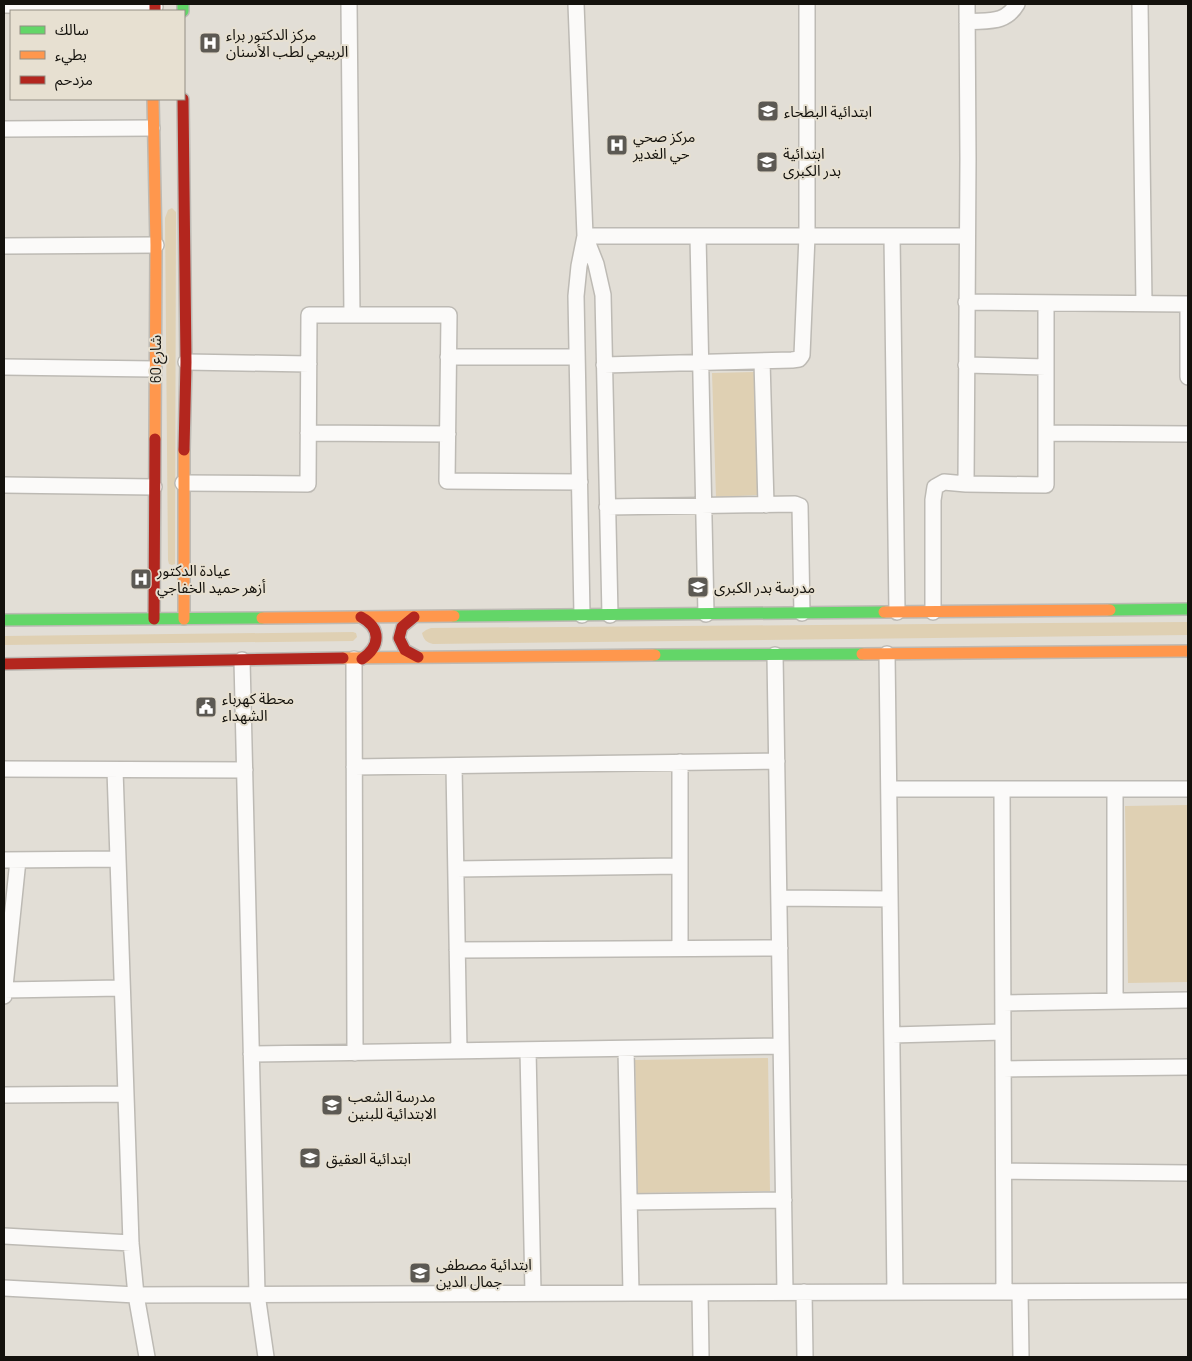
<svg xmlns="http://www.w3.org/2000/svg" width="1192" height="1361" font-family="Barlow,'Noto Sans Arabic',sans-serif">
  <style>
    .green { fill: #dfd0b3 }
    .lines { fill: none; stroke-linecap: round; stroke-linejoin: round }
    .street-casing { stroke: #bdbab4; stroke-width: 18 }
    .fast-casing { stroke: #bdbab4; stroke-width: 14 }
    .slow-casing { stroke: #bdbab4; stroke-width: 14 }
    .jam-casing { stroke: #bdbab4; stroke-width: 14 }
    .street { stroke: #fbfaf9; stroke-width: 15 }
    .fast { stroke: #63d668; stroke-width: 11 }
    .slow { stroke: #ff974d; stroke-width: 11 }
    .jam { stroke: #b3261e; stroke-width: 11 }
    .labels { text-anchor: middle; dominant-baseline: central; stroke-width: 4; stroke-linejoin: round; paint-order: stroke }
    .poi-label { font-size: 15px; fill: #14120d; stroke: #e7e0d1; text-anchor: start }
    .street-label { font-size: 15px; fill: #14120d; stroke: #e7e0d1 }
  </style>
  <rect width="100%" height="100%" fill="#e2ded6"/>
  <path class="green" d="M172 208 176 212 175 564 172 565 169 564 168 560 165 218 168 210Z
    M754 372 758 495 716 497 712 373Z
    M1188 622V635L433 644C426 642 424 640 422 633L426 630 431 628Z
    M353 632 356 633 357 637 353 641 4 645V636Z
    M1188 805V982L1128 983 1125 806Z
    M768 1058 770 1191 638 1193 635 1060Z"/>
  <g class="lines">
    <g class="street-casing">
      <path id="street" d="M349 4 352 315
        M576 4 585 236 579 266 576 296 582 615
        M1140 4 1144 304
        M4 5 155 7
        M967 22C989 20 1005 24 1017 4
        M4 129 152 128
        M585 236H967
        M585 236 596 264 603 295 610 615
        M698 236 706 614
        M892 236 897 612
        M4 246 156 245
        M966 302 1188 304V377
        M448 357H577
        M762 361 766 505
        M186 362 309 364
        M604 365 792 360 799 359 802 355 807 236V4
        M966 365 1046 367
        M4 367 154 369
        M308 433 448 434
        M1046 433 1188 434
        M183 483 308 484 309 315H449L447 481 580 482
        M966 484 1046 485V303
        M4 485 154 487
        M607 507 795 504 800 506 802 613
        M933 612V500L935 487 944 482 966 484 968 159 967 4
        M887 654 895 1292
        M775 655 785 1292
        M354 659 355 1053
        M242 660 257 1294 266 1357
        M680 762V948
        M454 766 459 1051
        M354 767 777 761
        M4 769 245 770
        M115 770 131 1243 136 1295 147 1357
        M889 789H1188
        M1002 789 1004 1292
        M1115 789V1001
        M4 860 117 859
        M456 869 680 866
        M779 898 890 899
        M457 950 780 948
        M4 990 121 988
        M4 996 18 860
        M1003 1003 1188 1000
        M892 1035 1003 1032
        M626 1049 631 1293
        M528 1050 533 1293
        M251 1054 781 1046
        M1003 1069 1188 1067
        M4 1095 125 1094
        M1004 1171 1188 1173
        M629 1202 784 1200
        M4 1236 131 1243
        M4 1288 136 1295 1188 1291
        M804 1292 805 1357
        M1020 1292 1021 1357
        M700 1293 701 1357"/>
    </g>
    <g class="fast-casing">
      <path id="fast" d="M183 4V11
        M1110 610 1188 609
        M454 616 884 612
        M4 620 262 618
        M655 655 862 654"/>
    </g>
    <g class="slow-casing">
      <path id="slow" d="M153 99 156 245 155 439
        M184 450V619
        M884 612 1110 610
        M262 618 454 616
        M862 654 1188 651
        M343 658 655 655"/>
    </g>
    <g class="jam-casing">
      <path id="jam" d="M155 4V11
        M183 99 186 362 184 450
        M361 617C381 628 381 646 362 659
        M414 617 402 627 399 638 405 650 418 657
        M154 619 155 439
        M4 664 343 658"/>
    </g>
    <use href="#street" class="street"/>
    <use href="#fast" class="fast"/>
    <use href="#slow" class="slow"/>
    <use href="#jam" class="jam"/>
  </g>
  <defs>
    <g id="hospital-square" transform="scale(1.125)"><rect x="-9" y="-9" width="18" height="18" rx="4" fill="#5c5953" stroke="#e7e0d1"/><path d="M-5-5h3v3.5h4V-5h3V5h-3V1.5h-4V5h-3Z" fill="#fff"/></g>
    <g id="school-square" transform="scale(1.125)"><rect x="-9" y="-9" width="18" height="18" rx="4" fill="#5c5953" stroke="#e7e0d1"/><path d="M0-5L7-2L0 1L-7-2ZM-4 1L0 2.5L4 1V4Q0 6-4 4Z" fill="#fff"/></g>
    <g id="civic-square" transform="scale(1.125)"><rect x="-9" y="-9" width="18" height="18" rx="4" fill="#5c5953" stroke="#e7e0d1"/><path d="M-.6-6.5H3V-4.5H.6V-3L4-1V1h2V6H-6V1h2V-1L-.6-3ZM-1.2 2.5V6h2.4V2.5Z" fill="#fff"/></g>
  </defs>
  <g fill-rule="evenodd">
    <use href="#hospital-square" x="210" y="43"/>
    <use href="#school-square" x="768" y="111"/>
    <use href="#hospital-square" x="617" y="145"/>
    <use href="#school-square" x="767" y="162"/>
    <use href="#hospital-square" x="141" y="579"/>
    <use href="#school-square" x="698" y="587"/>
    <use href="#civic-square" x="206" y="707"/>
    <use href="#school-square" x="332" y="1105"/>
    <use href="#school-square" x="310" y="1158"/>
    <use href="#school-square" x="420" y="1273"/>
  </g>
  <g class="labels">
    <g class="poi-label">
      <text x="226" y="34">مركز الدكتور براء<tspan x="226" dy="17">الربيعي لطب الأسنان</tspan></text>
      <text x="784" y="111">ابتدائية البطحاء</text>
      <text x="633" y="136">مركز صحي<tspan x="633" dy="17">حي الغدير</tspan></text>
      <text x="783" y="153">ابتدائية<tspan x="783" dy="17">بدر الكبرى</tspan></text>
      <text x="157" y="570">عيادة الدكتور<tspan x="157" dy="17">أزهر حميد الخفاجي</tspan></text>
      <text x="714" y="587">مدرسة بدر الكبرى</text>
      <text x="222" y="698">محطة كهرباء<tspan x="222" dy="17">الشهداء</tspan></text>
      <text x="348" y="1096">مدرسة الشعب<tspan x="348" dy="17">الابتدائية للبنين</tspan></text>
      <text x="326" y="1158">ابتدائية العقيق</text>
      <text x="436" y="1264">ابتدائية مصطفى<tspan x="436" dy="17">جمال الدين</tspan></text>
    </g>
    <g class="street-label">
      <text transform="translate(155 359) rotate(-90)">شارع 60</text>
    </g>
  </g>
  <rect width="1192" height="1361" fill="none" stroke="#14120d" stroke-width="10"/>
  <rect x="10" y="10" width="175" height="90" fill="#e7e0d1" stroke="#938e83"/>
  <rect x="20" y="26" width="25" height="8" fill="#63d668" stroke="#938e83"/>
  <text x="55" y="35" font-size="15" fill="#14120d">سالك</text>
  <rect x="20" y="51" width="25" height="8" fill="#ff974d" stroke="#938e83"/>
  <text x="55" y="60" font-size="15" fill="#14120d">بطيء</text>
  <rect x="20" y="76" width="25" height="8" fill="#b3261e" stroke="#938e83"/>
  <text x="55" y="85" font-size="15" fill="#14120d">مزدحم</text>
</svg>
